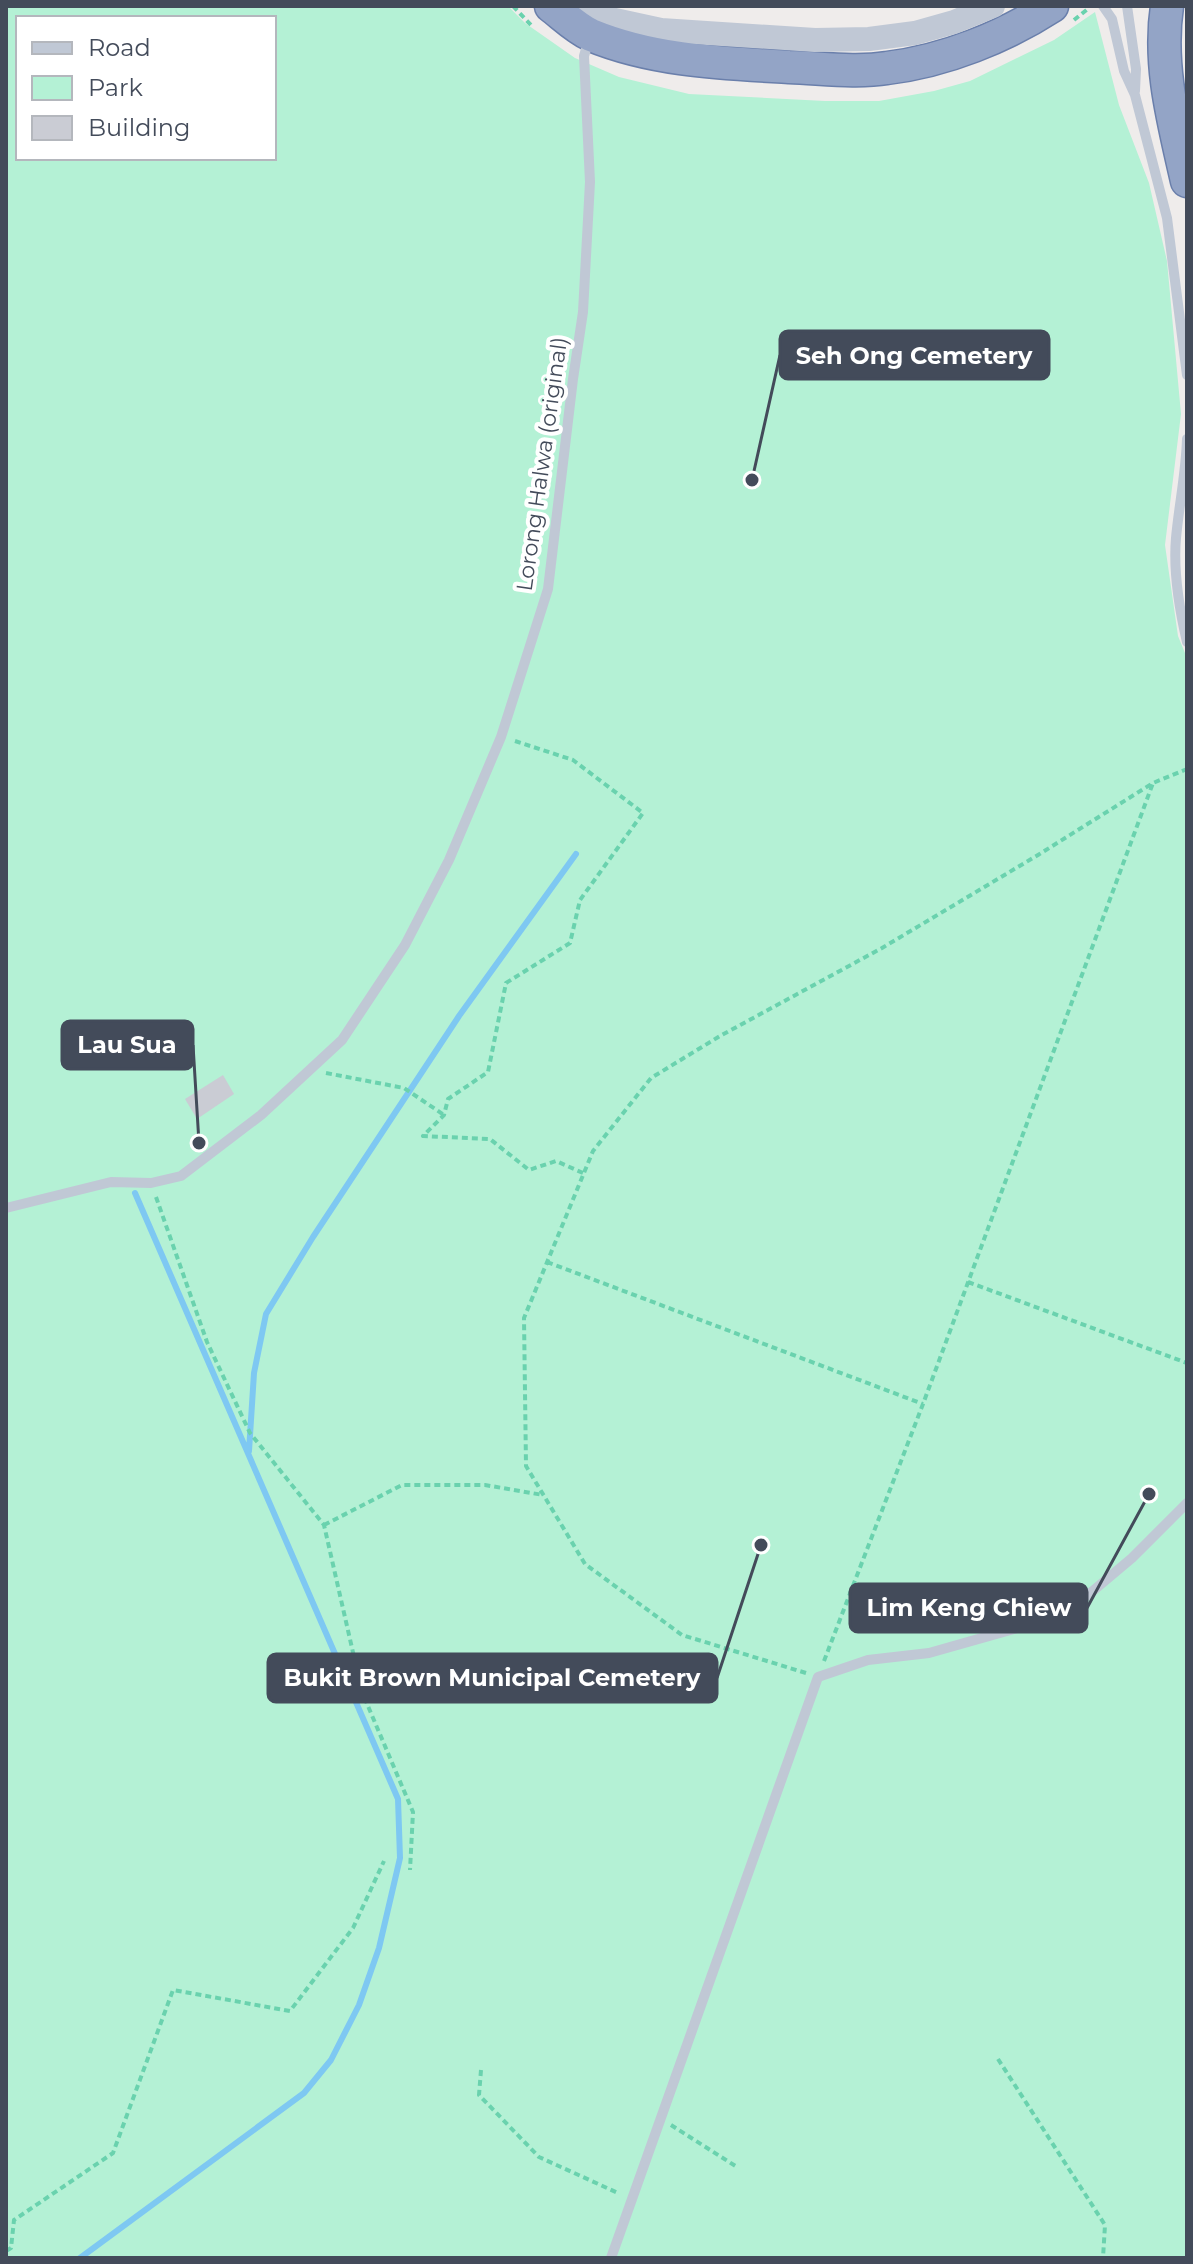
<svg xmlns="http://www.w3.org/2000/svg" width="1193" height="2264" font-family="Montserrat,sans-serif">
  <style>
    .green { fill: #b4f1d5; fill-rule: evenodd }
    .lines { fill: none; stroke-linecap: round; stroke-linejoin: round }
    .stream { stroke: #7ec8f2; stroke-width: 6 }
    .building { fill: #caccd4 }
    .trunk-casing { stroke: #6a7fab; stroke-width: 35 }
    .path { stroke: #6ad2ae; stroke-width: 4; stroke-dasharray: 6 4; stroke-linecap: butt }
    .service { stroke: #c0c8d5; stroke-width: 10 }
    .tertiary { stroke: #c0c8d5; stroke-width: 24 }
    .trunk { stroke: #93a4c6; stroke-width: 32 }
    .labels { text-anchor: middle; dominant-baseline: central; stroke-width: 8; stroke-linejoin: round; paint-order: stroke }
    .street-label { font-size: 22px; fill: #434b5a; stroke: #fff }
    .leader { fill: none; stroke: #434b5a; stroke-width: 3 }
    .callout-dot { fill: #434b5a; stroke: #fff; stroke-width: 3 }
    .callout { fill: #434b5a; stroke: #434b5a; stroke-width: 3 }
    .callout-label { font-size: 24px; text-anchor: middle; font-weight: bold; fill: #fff }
  </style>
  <rect width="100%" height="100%" fill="#efeceb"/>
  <path class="green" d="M6 6H508L525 23 575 58 619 77 689 94 825 101H879L934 91 970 81 1054 40 1095 12 1119 105 1149 183 1167 261 1181 414 1165 545 1178 636 1187 658V2258H6ZM18 18H274V158H18Z"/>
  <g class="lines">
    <path class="stream" d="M249 1451 254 1373 266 1314 313 1237 459 1016 576 854
      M80 2258 304 2093 331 2060 359 2005 379 1948 400 1858 398 1799 135 1193"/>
  </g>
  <path class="building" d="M223 1075 234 1094 197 1119 185 1099Z"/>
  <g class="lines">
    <g class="trunk-casing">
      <path id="trunk" d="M551 6C564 16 576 28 591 35 654 61 723 63 789 67 821 68 856 73 887 68 945 61 1004 37 1052 6
        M1167 6C1158 66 1174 123 1187 181"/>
    </g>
    <path class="path" d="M513 6 531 25
      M1074 20 1089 8
      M515 741 573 760 643 813 580 900 570 943 506 983 488 1072 448 1099 444 1115 423 1136 490 1139 529 1170 556 1161 583 1173
      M326 1073 404 1088 444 1115
      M156 1197 207 1342 250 1433 324 1525 362 1692 413 1812 410 1870
      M547 1262 923 1404
      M968 1282 1187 1363
      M324 1525 402 1485H485L543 1495
      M824 1661 923 1404 1153 783
      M806 1673 682 1635 585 1564 526 1466 524 1318 593 1151 651 1078 720 1036 882 948 1038 855 1153 783 1187 769
      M998 2059 1105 2225 1103 2258
      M481 2070 479 2095 539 2157 618 2193
      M671 2125 737 2167
      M6 2251 11 2248 14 2220 113 2153 173 1990 290 2011 353 1928 384 1861"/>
    <path class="service" d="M1103 6 1112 19 1124 71 1135 95 1167 218 1187 375
      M1127 6 1136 69 1135 91
      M1187 439C1186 473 1179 505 1176 538 1173 573 1179 608 1187 642
      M6 1208 111 1182 151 1183 181 1176 261 1115 342 1040 405 945 449 860 501 737 548 589 573 379 583 312 590 182 584 56 589 39
      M611 2258 818 1677 868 1660 929 1653 1031 1624 1088 1595 1132 1558 1187 1503"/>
    <path class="tertiary" d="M560 8 661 30 815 40 869 39 915 33 954 22 993 6"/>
    <use href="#trunk" class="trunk"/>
  </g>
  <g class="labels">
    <g class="street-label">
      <text transform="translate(542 464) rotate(-82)">Lorong Halwa (original)</text>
    </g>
  </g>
  <path class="leader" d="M752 480L780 355M199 1143L193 1045M1149 1494L1087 1608M761 1545L717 1678"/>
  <g class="callout-dot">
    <circle cx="752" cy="480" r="8"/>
    <circle cx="199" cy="1143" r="8"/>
    <circle cx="1149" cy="1494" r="8"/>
    <circle cx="761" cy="1545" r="8"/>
  </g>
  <g class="callout">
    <rect x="780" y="331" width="269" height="48" rx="8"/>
    <rect x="62" y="1021" width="131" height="48" rx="8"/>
    <rect x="850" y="1584" width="237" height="48" rx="8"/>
    <rect x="268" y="1654" width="449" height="48" rx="8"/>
  </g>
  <g class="callout-label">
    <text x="914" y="364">Seh Ong Cemetery</text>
    <text x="127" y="1053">Lau Sua</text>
    <text x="969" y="1616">Lim Keng Chiew</text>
    <text x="492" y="1686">Bukit Brown Municipal Cemetery</text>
  </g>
  <rect width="1193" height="2264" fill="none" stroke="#434b5a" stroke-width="16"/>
  <rect x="16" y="16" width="260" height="144" fill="#ffffff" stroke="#b4b7bd" stroke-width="2"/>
  <rect x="32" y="42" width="40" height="12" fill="#c0c8d5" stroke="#b4b7bd" stroke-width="2"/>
  <text x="88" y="56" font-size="24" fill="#434b5a">Road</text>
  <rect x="32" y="76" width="40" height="24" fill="#b4f1d5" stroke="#b4b7bd" stroke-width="2"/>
  <text x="88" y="96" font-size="24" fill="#434b5a">Park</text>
  <rect x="32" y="116" width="40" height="24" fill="#caccd4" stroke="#b4b7bd" stroke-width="2"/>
  <text x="88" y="136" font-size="24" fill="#434b5a">Building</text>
</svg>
